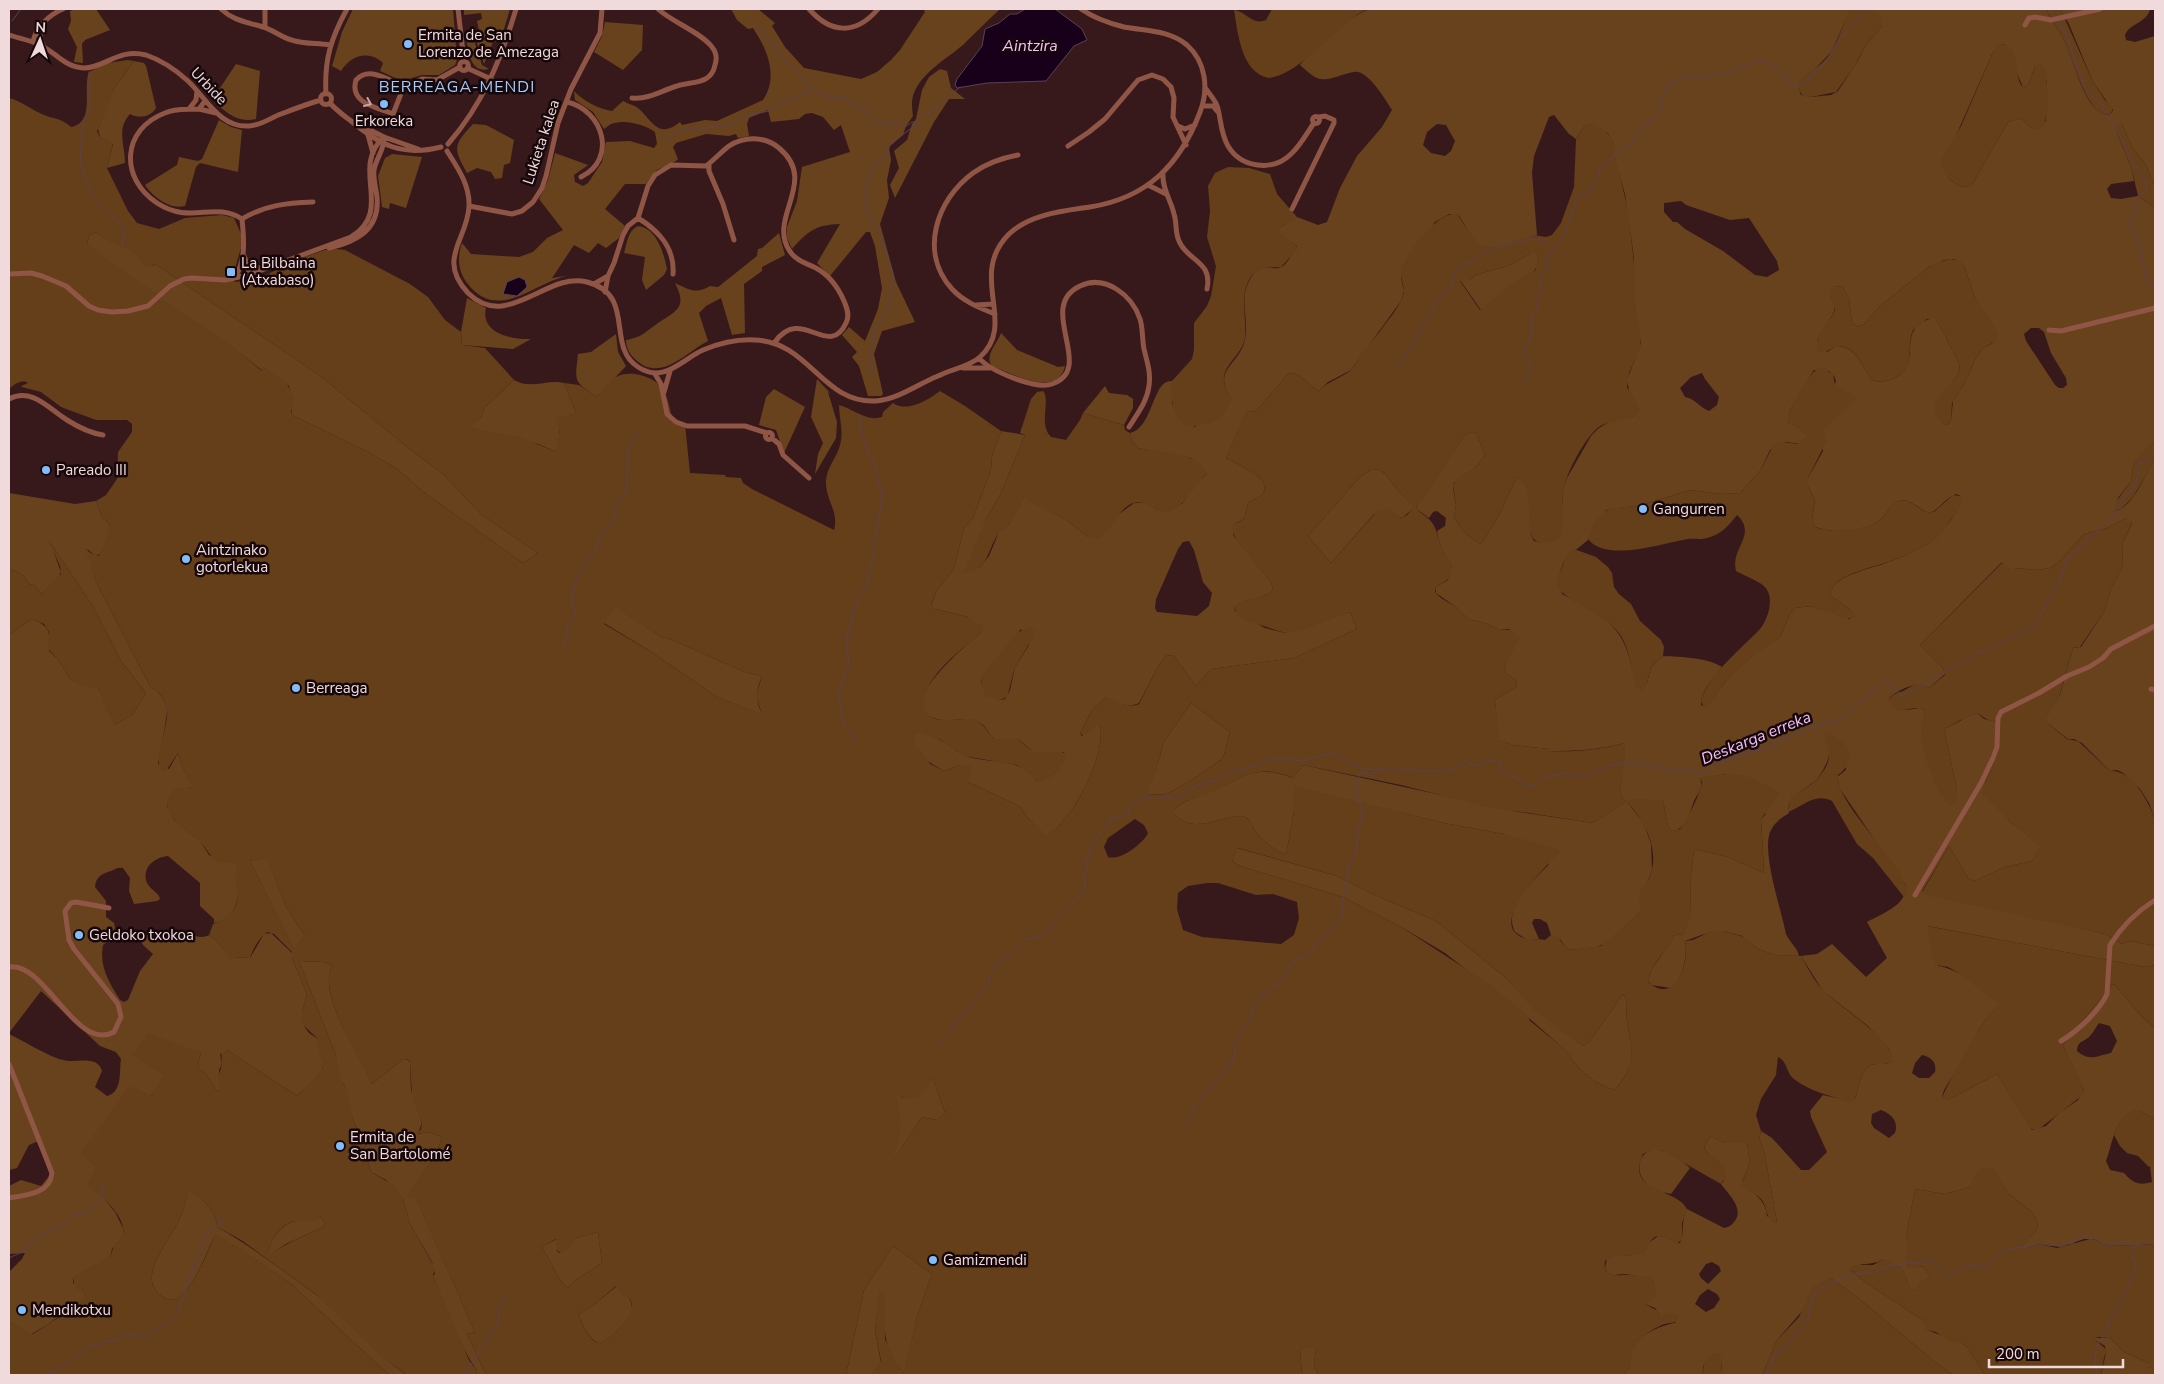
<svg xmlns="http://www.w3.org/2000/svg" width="2164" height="1384" font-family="'Nunito Sans',sans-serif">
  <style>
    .green { fill: #68421d; fill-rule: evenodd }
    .forest { fill: #653e1a; fill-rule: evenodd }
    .water { fill: #18001b; stroke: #594155 }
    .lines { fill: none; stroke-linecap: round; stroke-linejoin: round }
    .stream { stroke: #594155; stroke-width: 1 }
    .minor { stroke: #905645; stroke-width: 5 }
    .oneway { stroke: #caa59f }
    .poi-dot { fill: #82bcfa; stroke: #16080a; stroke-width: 2 }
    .labels { text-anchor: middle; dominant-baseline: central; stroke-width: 5; stroke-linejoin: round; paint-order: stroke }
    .poi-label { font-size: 15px; fill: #f0dadb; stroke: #16080a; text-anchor: start }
    .street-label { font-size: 15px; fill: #f0dadb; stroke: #16080a }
    .water-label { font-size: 16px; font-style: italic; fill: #f3c0f7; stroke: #16080a }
    .neighbourhood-label { font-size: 16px; letter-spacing: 1px; fill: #a1cbfa; stroke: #16080a }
  </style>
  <rect width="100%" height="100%" fill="#37191c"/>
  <path class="green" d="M75 9H96L110 30 85 40 82 44 83 63 74 62 77 47 68 29 71 21 70 11Z
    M353 9H453L457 60 455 65 439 75H422L402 81 380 71 383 63C369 50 351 55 341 71L332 66 342 32Z
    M464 9H510L500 42H493L484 64 475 37 480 35 477 21 482 19 481 13 464 15Z
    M731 9H758L775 23 772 26 785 47 804 68 861 79 877 72 891 60 900 50 925 12 923 9H1000C988 20 976 32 964 44 947 59 923 71 914 93 911 100 912 108 913 116L906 126 903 135 889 147 891 160 887 180 889 198 880 224 896 282 915 322 882 331 874 354 883 394 881 396H868L859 366 852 357 857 352 842 335 849 327 865 341 878 309 882 288 875 246 870 232H866L830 276 817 263 840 224C815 225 808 231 792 249L787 238V227L797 201 802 167 850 152 841 125 834 130 823 117 812 113 805 114 799 119 771 122 768 110 749 118 747 124 749 136 738 138 736 134 729 136 706 134 676 143 673 147 678 159 676 161 657 170 646 184H625L605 209 625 226 619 238 606 248 598 243 589 253 574 245 552 278 572 275C537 279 499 325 467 283 458 271 457 257 462 243L471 254 519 257 533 252 547 238 563 230 539 199 548 180 555 153 588 165 574 175 575 182 583 186 588 183 602 162 606 142 630 141 654 148 657 144 655 132C645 125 627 120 615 123 611 123 607 127 604 129L593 112 575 100 574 91C583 101 599 109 612 111L623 101C628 104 634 105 638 108 652 120 658 140 680 122L682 125 705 120 717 121 763 100C779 76 767 49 753 28L748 29 737 20Z
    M1371 9H1860L1850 10 1832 51 1798 87 1801 95 1811 97 1831 95 1838 91 1857 62 1866 45 1882 26 1861 9H2045C2052 20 2061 33 2067 46 2075 65 2084 108 2106 115L2111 114 2113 110 2093 82 2069 24 2060 9H2150C2147 23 2130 23 2125 35L2126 40 2135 42 2155 36V186L2145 163 2133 149 2122 124 2117 133 2132 170 2134 181 2111 184 2107 189 2111 198 2121 199 2138 196 2155 208V442L2150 445 2134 463 2131 481 2118 498 2116 511C2136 504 2143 476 2155 460V820L2149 803 2140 789 2123 773 2117 770 2110 771 2082 743 2074 739H2068L2047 723V715L2060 695 2073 648 2081 647 2104 612 2111 589 2122 568 2123 543 2132 523 2126 518 2107 528 2084 534 2058 563 2050 568 2038 570 2016 568 2013 573 2002 562 1920 645 1943 668 1945 674 1929 688C1918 679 1898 690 1889 698L1897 709 1906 710 1920 708 1924 710 1925 716 1922 728 1957 790 1944 729 1962 720 1963 718 1977 713 1984 719 1997 722 1998 752 1985 783 2009 821 2041 846 2032 861 2005 867 1975 881 1968 878 1949 846 1922 891 2105 934 2122 944 2131 941 2155 946V965L2145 967 1928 926 1938 966C1957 968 1989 991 2002 1005 1982 1016 1978 1035 1967 1053 1960 1066 1951 1078 1944 1090L1942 1097 1948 1100 1997 1074 2030 1127 2032 1130 2046 1126 2059 1113 2078 1100 2084 1090 2063 1045 2111 986 2114 984 2143 1018 2155 1028V1119L2140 1111C2114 1114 2114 1140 2106 1161L2110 1170 2124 1173C2133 1183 2139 1186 2152 1182L2150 1166 2155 1153V1244L2110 1246 2093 1239H2084L2061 1247 2039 1244 2017 1251 2037 1230 2038 1223 2032 1212 2008 1193 1992 1168H1984L1970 1187 1945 1194 1915 1189 1906 1237V1266L1920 1267 1923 1266 1930 1276 1914 1291C1906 1286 1908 1280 1904 1273 1901 1267 1891 1261 1884 1259 1871 1267 1857 1261 1850 1270L1868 1284 1924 1321 1927 1330 1962 1343 1967 1347 1985 1375H1953L1935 1362 1857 1297 1831 1278 1777 1340 1762 1375H1721L1722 1361 1704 1364 1702 1375H1623C1632 1369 1629 1359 1632 1350 1639 1334 1660 1326 1675 1323L1677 1316H1660L1655 1308 1645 1304 1656 1294 1653 1281C1645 1279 1633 1275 1626 1274 1617 1273 1610 1280 1605 1268L1607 1259 1613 1256 1633 1255 1658 1236C1668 1235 1671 1243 1680 1243 1685 1234 1680 1222 1687 1209L1724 1228C1728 1227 1731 1226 1734 1222 1745 1209 1729 1195 1721 1184L1724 1181 1720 1162C1708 1154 1698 1150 1711 1136L1725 1143H1747L1750 1163 1742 1182C1752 1193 1766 1199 1767 1216L1777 1222 1764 1151 1759 1139 1761 1131 1772 1138 1801 1170H1809L1827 1152 1811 1117 1810 1111 1823 1095 1840 1099H1855C1860 1087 1860 1065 1876 1064 1882 1064 1887 1065 1892 1061L1889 1049 1868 1026 1823 991 1801 956 1817 954 1832 944 1866 977 1887 958 1867 922C1881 914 1910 904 1905 884L1840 789 1837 777 1846 770 1845 745 1833 736C1830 746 1830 758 1825 766 1822 773 1817 780 1811 784 1800 793 1786 797 1789 813 1781 818 1774 823 1770 832 1762 855 1781 908 1786 934 1789 941 1798 949 1799 956L1775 955 1758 949 1742 936 1723 931 1704 934 1685 941C1688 954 1683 976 1674 987L1671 988 1651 985 1648 980 1652 969 1674 936 1678 934 1682 935 1690 918 1691 874 1694 849 1728 857 1764 873 1761 819 1766 814 1725 774 1700 779C1704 787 1698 793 1694 801 1690 812 1686 830 1672 831L1668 827 1663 800 1626 802 1620 793 1625 743C1599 750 1575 751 1548 751L1549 749 1513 745 1498 740 1495 700 1516 687 1517 681 1506 673 1504 666 1510 653V629H1498L1485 623 1468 619 1456 607 1436 593V587L1448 580 1452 565C1445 555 1438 543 1437 531L1445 526 1446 518 1437 511 1433 512 1429 518 1418 510 1416 507 1465 435 1472 432 1477 434 1485 455 1476 467 1454 483 1453 489 1456 505 1454 517C1462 530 1467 537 1481 544L1498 517 1517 477C1536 486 1528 518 1531 535L1534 541 1542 543 1562 507 1563 489 1567 478 1591 436 1599 428 1609 422 1634 416 1627 380 1641 343 1634 304V258L1625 194 1614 157V144L1608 133 1585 125 1576 139 1569 134 1554 115 1549 117 1534 156 1532 173 1537 235C1519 238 1490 259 1474 240 1468 232 1464 221 1457 214H1449L1435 222 1401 278 1404 291 1401 301 1351 370 1328 382 1319 391C1307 386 1301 371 1288 374L1257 410 1253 412 1247 411 1226 458 1254 473 1263 481 1265 490 1262 495 1248 503 1244 519 1236 523 1233 535 1271 582 1273 589C1266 601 1244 597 1234 608L1235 611 1265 628 1285 633 1350 612 1357 629 1294 658 1211 669 1196 686 1174 656 1167 655 1160 663 1139 703C1128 709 1116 702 1105 698L1092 710 1080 733 1082 736 1095 726H1100C1107 755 1071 824 1045 837 1038 826 1025 818 1021 807L968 782 959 765 945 771C932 765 911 752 913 735 924 730 937 738 946 743 953 748 961 755 969 757 992 764 1021 757 1037 781 1056 776 1060 771 1064 752L1036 754 1018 739H994C989 734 987 728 982 724 968 714 949 724 933 718 893 704 970 643 982 631L968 617 935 609 931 606 937 590 954 569 964 528 973 518 991 470 992 456 1001 431 1025 435 1001 493 985 521 979 568 989 556 999 532 1009 524 1024 497 1068 521 1088 537 1134 503 1145 502 1158 510 1182 504 1197 483 1207 474 1191 458 1138 448 1132 441 1130 433C1154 427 1152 379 1172 381V404L1194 427 1219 418 1229 395C1214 370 1238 364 1244 343 1251 318 1235 296 1255 272 1263 263 1272 271 1281 267 1288 264 1293 252 1297 246L1281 236 1278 231 1279 228 1297 217 1318 225 1327 222 1340 188 1357 156 1382 127 1392 110C1385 99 1371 75 1358 72 1353 71 1347 74 1342 75 1319 83 1317 80 1300 65 1311 51 1355 11 1371 9ZM2004 44 2023 87 2028 86 2035 66H2043L2047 83 2046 121 2031 128 2021 118 2008 122 1973 183 1969 187 1959 186 1948 178 1957 133 1993 52 1999 45ZM1437 124 1446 125 1455 141 1451 151 1445 156 1431 153 1423 145 1427 132ZM1681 201 1686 205 1730 220 1749 218 1777 261 1779 270 1767 277 1755 275 1723 251 1685 229 1677 222H1673L1664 212V203ZM1954 259 1964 266 1975 298 1997 334 1993 343 1983 348 1976 358 1963 386 1953 401 1951 421 1947 425 1941 422 1952 382 1958 374 1960 365 1936 319C1930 318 1926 320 1921 323 1899 338 1923 366 1892 379 1885 382 1879 383 1872 380 1862 367 1857 346 1836 346L1827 352 1817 341 1834 312 1835 305 1830 296 1834 287 1842 286 1849 299 1852 323 1858 327 1864 324 1880 306 1929 267 1944 260ZM2031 328H2039L2044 332 2051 353 2066 378 2067 385 2063 388H2059L2055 385 2026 341 2024 334ZM1814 370 1829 371 1834 376 1836 381 1820 433 1823 451 1808 478V486L1815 500 1812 520 1814 526C1830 535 1864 531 1879 521 1886 516 1889 504 1898 501 1910 497 1920 511 1930 513 1940 509 1945 498 1956 494L1961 496C1962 506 1956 512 1951 520 1943 530 1937 539 1926 545 1916 550 1905 556 1894 560 1880 567 1827 575 1831 596L1852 611 1850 619 1811 606 1795 608 1790 614 1780 637 1755 653 1738 669 1725 682 1706 708 1701 705C1701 690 1714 678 1722 667 1706 657 1681 657 1663 656L1651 667 1647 683 1638 689C1633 676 1631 661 1626 648 1616 620 1587 607 1562 594L1558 579 1563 563 1570 552 1577 549 1588 540 1606 510 1642 505 1690 490 1722 494 1740 493 1760 471 1770 450 1786 442 1800 444 1809 436 1795 425 1788 423 1790 410ZM1702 373 1705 379 1719 397 1717 405 1709 411C1700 408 1696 399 1685 397L1680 388 1691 377ZM1189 541 1194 550 1203 582 1212 593 1209 606 1197 616 1157 612 1155 608 1156 599 1178 549 1183 542ZM1021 629 1029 645 1015 667 1010 690 1005 699 1000 700 981 685 982 678ZM2099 1023 2110 1026 2117 1041 2111 1053C2096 1056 2090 1062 2077 1051 2078 1040 2083 1043 2090 1036 2093 1033 2096 1027 2099 1023ZM1922 1055C1931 1057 1937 1062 1935 1072L1929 1078H1919L1912 1073 1915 1063ZM1881 1110C1891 1114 1899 1121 1895 1133L1889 1138 1874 1128 1871 1123 1872 1114ZM1712 1262 1719 1266 1721 1271 1708 1284 1701 1278 1699 1274 1706 1264ZM1708 1289 1717 1294 1720 1299 1714 1308 1706 1312 1695 1304 1700 1295Z
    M605 22 643 25 642 50 623 70 594 52 602 36Z
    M466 35H468L469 38 473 37 482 65 489 69C469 74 468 48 466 35Z
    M134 61 144 63 146 66 156 108C151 117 139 119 130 114 116 129 125 145 125 163L107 168 113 144 100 137 98 129 113 90Z
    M236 64 260 71 256 119C237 124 225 111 212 100Z
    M940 69 947 71 951 88 965 99H949L934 122 895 198 890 185 899 168 894 151 907 140 912 124 916 119 922 90 929 77Z
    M219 120 231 127 242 130 238 172 200 163 196 167 185 206C170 210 153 197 145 185L177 165 179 157 198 161 202 159Z
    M473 124 486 125 514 140 510 163 504 165 502 178 495 179 491 172 477 168 467 173C453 148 453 145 473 124Z
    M392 154 422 157 406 208 390 203 389 209 382 207 378 176 385 158Z
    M638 226C657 228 664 254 667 269L664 275 646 290 642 280 645 257 624 253C627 243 628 230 638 226Z
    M96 232C107 242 123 243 134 252 143 258 139 262 152 266L155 264 319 375 411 450 443 474 482 515 538 553 523 563 421 490 396 468 366 451 292 415 289 386 263 367V371C237 351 211 329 183 315 173 309 173 303 160 301L153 305 87 244 89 236Z
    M779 233 785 255 762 267V271L744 284 745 333 732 335 721 298 706 306 699 313 708 341C686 352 661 383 636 360 630 355 626 348 626 340 643 337 645 332 658 323 676 311 688 308 675 283 688 289 696 295 710 286L718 287 757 256 758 249 762 248Z
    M1530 254H1536L1539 258 1537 266 1533 273 1481 310 1460 280H1470L1475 275 1508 266Z
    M467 298 486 308C480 333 512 340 531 339L513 349 462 345 461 332Z
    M1001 333 1017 350 1058 367 1065 366C1058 399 1010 373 992 366 984 356 997 344 1001 333Z
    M616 334 618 352 626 366 597 397C573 381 575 382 578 354L591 352Z
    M817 379 830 393 828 392 837 422 836 438 815 474 818 454 823 443 811 417Z
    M514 380C531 390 547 379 564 383L576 413 559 427 560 435 557 452 538 444 469 428 481 417 485 407Z
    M1105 386 1109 393 1127 395 1133 399V408L1124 425 1083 413Z
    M774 389 805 407 784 453 776 430 759 425 766 397Z
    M1372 469C1385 469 1390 480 1397 489 1402 495 1409 501 1415 507L1402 518 1397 516 1374 514 1331 563 1308 536 1360 477Z
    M9 493 75 504 96 501 102 517 110 524C109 535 106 551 96 556L87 549 96 582 151 688 157 690C161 696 165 702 167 708 168 713 160 755 158 764L169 769 178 753 182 766 193 787H189L167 806 174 820 200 841 209 855 228 862 239 860 237 865C238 889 244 916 214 923V919L200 906V883L168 856C156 857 143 866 146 880 147 886 155 891 159 896L160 899 157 901 134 904 129 891 130 878 123 868C117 867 116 869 111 871 102 874 96 876 95 887L106 901V917L114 923 115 928 110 939 103 945C99 967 109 982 120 1000L124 1002 128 1000 140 971 153 954 143 945 137 935C152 929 167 930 182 932 191 934 200 940 209 935L217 941 232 961V957L250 958 264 934 271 933 293 954 292 958 307 994 302 1012 304 1026 309 1033 318 1039C317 1048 321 1054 323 1062 325 1075 305 1088 297 1096L227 1050 225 1053 220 1054 222 1064 219 1070 221 1090 217 1091 206 1074 199 1069 198 1063 201 1053 185 1048 151 1096 96 1168 102 1196 115 1212 123 1228 124 1235 112 1249 110 1257 74 1277 73 1283 86 1295 84 1298 47 1325 30 1335 9 1322V1272L22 1259 25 1253 9 1254V1186L21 1180 41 1186 50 1175 39 1143 36 1142 29 1145 17 1168 9 1170V1034C24 1041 47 1056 63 1060 75 1064 97 1054 102 1071L95 1087 107 1096C123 1092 119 1071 121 1059L116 1052 100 1046 41 991 9 1033V635L31 619C51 626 50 632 49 651L57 658 71 680 98 688 115 725 133 714 146 693 121 661 94 608 50 542 61 572 58 578 41 594 35 585 29 584 23 575 9 568Z
    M615 606 661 637 670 639 747 673 762 676C756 690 755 702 763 715L717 697 653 653 604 623Z
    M1191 703 1230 732 1223 758 1195 778 1167 794 1146 795 1160 757 1163 743Z
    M1303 765 1519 812 1593 823 1624 803H1628L1644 824 1651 844 1652 870 1647 883 1641 912 1606 943 1597 947 1570 950 1565 947 1561 940 1551 935 1547 923 1540 919H1534L1532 923 1539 939H1526L1515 932C1502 907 1534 881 1549 864L1504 834 1444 823 1294 787V811L1286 855C1274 850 1264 842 1256 832 1251 826 1252 817 1241 816 1224 815 1192 836 1175 814V809C1183 800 1199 797 1210 792 1244 778 1253 763 1293 778Z
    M1237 848 1337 876 1377 896 1436 921 1506 978 1536 1010 1583 1046 1590 1041 1623 994C1630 1002 1625 1011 1627 1021 1632 1055 1639 1059 1615 1090 1595 1084 1582 1073 1570 1057L1571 1055 1530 1019 1445 953 1403 928 1343 897 1240 866 1232 861Z
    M267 857 286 907 305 936 294 950 250 861Z
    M299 961 324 962 332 965C317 996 360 1053 372 1084L402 1060 406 1059 410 1062 411 1090 422 1122 418 1134 428 1132 442 1137 437 1152 408 1196 416 1198 475 1332 467 1334 486 1375H476L477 1371C458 1342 446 1308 433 1276L435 1274 432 1262 410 1224 403 1199 386 1180 371 1172 364 1149 369 1140C366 1136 361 1133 358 1129 351 1121 348 1095 344 1084L340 1082 335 1053Z
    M933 1078 945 1113 937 1120 922 1117 892 1162 896 1094 903 1098Z
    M1651 1150C1665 1148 1680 1159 1690 1168L1671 1194C1662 1192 1652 1190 1646 1183 1636 1173 1637 1155 1651 1150Z
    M189 1190C202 1198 216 1210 217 1227 252 1247 285 1272 318 1296 350 1320 374 1353 407 1375H389L290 1283 240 1249 215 1235C207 1250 191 1300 170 1300 131 1285 165 1247 177 1224 183 1214 185 1202 189 1190Z
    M320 1216 325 1223 323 1227 286 1244 269 1255C268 1241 282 1222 297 1221 306 1221 312 1222 320 1216Z
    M598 1232 602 1263 574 1281 568 1288C556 1279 551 1259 541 1247L557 1239 556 1250 559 1253 576 1238Z
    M893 1246 932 1274 917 1317 905 1371 904 1373C886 1355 883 1332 885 1308L877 1313 875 1331 881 1363 871 1375H846L864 1290Z
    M617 1286C620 1293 630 1295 631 1303 632 1307 633 1311 631 1315 628 1321 605 1344 599 1343 589 1340 582 1323 578 1315L596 1303Z
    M2089 1336 2099 1338 2109 1337 2124 1352 2149 1363V1367L2155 1370V1375H2101L2106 1353 2105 1346Z
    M1307 1347H1316L1314 1365 1318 1375H1302L1300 1349Z"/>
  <path class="forest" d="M1272 9H1371C1360 10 1354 18 1345 25 1324 41 1295 75 1269 78 1241 73 1238 33 1234 10 1246 11 1252 26 1266 20Z
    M1850 9H1861L1878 13 1882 20V26L1866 45 1854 67 1836 92 1811 97 1803 96 1798 89C1799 72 1813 72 1823 62 1838 47 1841 28 1850 9Z
    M2045 9 2061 10 2093 82 2105 100 2113 107 2111 114C2089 121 2073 60 2067 46 2061 33 2052 20 2045 9Z
    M2001 44C2024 47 2011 74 2023 87L2028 86 2035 66 2039 64 2043 66C2049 78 2049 116 2043 127L2038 130 2031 128 2021 118 2008 122 1973 183 1969 187 1959 186 1948 178 1942 168 1941 160 1961 126 1993 52 1997 46Z
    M128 60 134 61 113 90 106 112 97 131 100 137 113 143 107 168 128 211 137 223 159 229 185 218 222 215 234 218 241 234V248L233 275 235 282 258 279 296 260 325 250 336 249 345 250 410 284 428 297 445 320 461 332 462 345 485 348 514 380 485 407 481 417 470 428 519 437 557 452V439L559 437 560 433 556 418 576 413 564 383 579 385 597 397C603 391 609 381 616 377 630 369 657 377 664 391 668 399 670 409 672 417L685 424 690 473 725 475 726 477 741 478 743 483 752 489 834 530C839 513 827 501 826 485 825 467 839 457 841 440 843 429 839 417 839 405 854 409 866 422 882 417L883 412 893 403C907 413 928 400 940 391L965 406 1001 431 992 456 991 470 973 518 964 528 954 569 937 590 931 605 935 609 968 617 982 626V631C961 652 924 674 923 707 930 730 962 714 977 721 985 725 988 733 994 739H1018C1040 759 1035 751 1062 752L1066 754C1066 767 1050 780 1038 782L1030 773 1017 765 964 756 941 740 925 734H916L913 739C915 750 926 754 930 764L945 771 959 765H972L968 782 1021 807C1024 817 1039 827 1046 836 1071 824 1107 755 1100 726H1095L1084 736 1080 733 1092 710 1106 697C1117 701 1127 709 1139 704L1160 663 1167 655 1174 656 1196 686 1211 669 1294 658 1357 629 1350 612 1296 632 1285 633 1245 620 1238 615 1234 608C1244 596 1266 601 1273 589L1271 582 1237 541 1231 529 1233 525 1244 519 1248 503 1262 495 1265 490 1263 481 1254 473 1226 458 1247 410 1253 412 1257 410 1288 374C1301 371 1307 386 1319 391 1329 380 1342 378 1351 370 1357 364 1360 355 1366 348 1371 341 1378 335 1383 327 1390 318 1398 308 1402 298 1407 289 1400 281 1401 272 1404 256 1438 210 1457 214L1475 240 1484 246 1499 247 1533 235 1546 237 1552 235 1561 223 1574 187 1576 139 1585 125 1590 123C1600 125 1611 134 1614 144 1616 151 1612 157 1617 164L1628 210 1635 272 1634 304 1641 337 1640 348 1629 373 1627 387 1638 406 1639 412C1629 422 1611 419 1599 427 1585 437 1565 475 1563 492 1561 506 1564 520 1561 535 1558 540 1554 542 1548 543 1513 547 1543 490 1517 477L1498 517 1481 544C1467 537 1462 530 1454 517L1456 505 1453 486 1457 479 1476 467 1485 455 1477 434 1472 432 1465 435 1426 495 1416 507C1420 514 1429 517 1433 524 1437 530 1437 536 1440 543 1443 551 1448 558 1452 565L1450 578 1436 587 1435 592 1441 598 1456 607 1468 619 1485 623 1498 629 1512 630 1520 638 1504 666 1506 673 1517 681 1516 687 1495 700 1499 740 1513 745 1550 749 1549 751C1575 752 1599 750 1625 743V755L1620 793 1626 802 1634 799 1663 800 1668 827 1672 831 1680 829C1688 819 1700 794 1702 782L1700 779C1739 769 1746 774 1780 793L1761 819 1764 873 1728 857 1694 849 1691 874 1690 919 1682 935 1678 934 1674 936C1668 948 1646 971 1649 983 1676 1005 1690 961 1685 941L1693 940 1711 931H1723L1744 937 1758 949 1775 955 1801 956C1808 968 1814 981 1824 991 1837 1005 1897 1042 1892 1061 1887 1065 1882 1064 1876 1064 1860 1065 1860 1087 1855 1099L1849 1103C1831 1095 1810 1092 1794 1079 1786 1073 1788 1062 1778 1057L1776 1075 1761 1099 1756 1115 1761 1131 1759 1139 1764 1151 1777 1222 1774 1223C1765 1218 1768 1207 1761 1199 1756 1193 1747 1191 1741 1185L1750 1163 1747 1143H1725L1711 1136C1694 1154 1716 1155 1725 1167L1726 1177 1721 1184 1663 1151 1651 1150 1643 1154C1625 1193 1675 1187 1687 1209L1682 1223V1240L1676 1244C1657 1232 1654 1232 1644 1254L1611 1257 1605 1261C1603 1275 1612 1276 1623 1275 1627 1274 1647 1277 1652 1278L1657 1295 1645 1304 1658 1311 1660 1316 1671 1313 1679 1318C1675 1325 1668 1322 1662 1325 1653 1329 1642 1336 1636 1344 1628 1353 1634 1368 1623 1375H1318L1314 1365 1316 1347 1300 1349 1302 1375H871L881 1361 875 1331 879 1292 883 1293 885 1298V1339L897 1364 904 1373 917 1317 932 1274 893 1246 864 1290 846 1375H486L467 1334 475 1332 416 1199 407 1196 437 1152 442 1137 428 1132 417 1134 421 1129 422 1122 412 1096 410 1062 407 1059 402 1060 372 1084C360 1056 317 994 332 965L324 962 299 961 335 1053 341 1082C351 1087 349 1116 357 1128 360 1133 366 1134 370 1137L364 1149 371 1172 395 1186 403 1199 410 1224 435 1268 433 1276 469 1360 477 1371 476 1375H407L384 1358 317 1295 241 1240 217 1227C216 1210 202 1198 189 1191 185 1202 183 1214 177 1224 165 1247 131 1285 170 1300 190 1300 208 1251 215 1234L240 1248 290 1283 389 1375H9V1322L22 1328 28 1334H33L64 1314 86 1295 74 1285V1277L79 1273 110 1257 114 1246 124 1235C124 1213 102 1197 87 1185L96 1168 81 1153 130 1086 151 1096 164 1076 132 1055 148 1033 201 1053 198 1063 199 1069 206 1074 217 1091 221 1089 218 1078 222 1064 221 1052 225 1053 227 1050 297 1096 318 1076 323 1067 318 1048V1039L302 1024V1012L307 994 292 958V952L274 934 268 932C260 936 253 949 250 958L232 957V962L217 941 209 935 213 924C254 906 229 890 238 861L236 863C229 861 222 865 217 861 209 856 206 847 199 841 188 829 168 822 167 803 175 784 176 789 192 787L182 766 178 753 166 771 162 772C152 760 169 726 167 711 167 704 161 696 157 690L151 688 96 582 85 547 89 552 98 556 106 543 110 524 102 517 96 501 106 495 117 479 118 452 132 432V424L127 420H96L61 407 41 392 22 387 21 386 28 383C21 379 15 384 9 389V98C21 101 30 109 42 114 54 120 58 116 71 127 96 122 82 88 89 72L107 63ZM96 232 107 240 134 252 145 266 149 267 155 264 319 375 411 450 443 474 482 515 538 553 523 563 421 490 396 468 366 451 292 415 291 411 295 400 286 382 263 367 262 371 227 342 188 316C175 313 170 295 155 303L160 297 87 244 89 236ZM1530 254H1536L1539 258 1535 271 1517 280 1480 310 1460 281 1470 280 1475 275 1508 266ZM1372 469C1385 469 1390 480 1397 489 1402 495 1409 501 1414 507L1407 515 1401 518 1388 508 1378 510 1331 563 1308 536 1360 477ZM615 607 661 637 670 639 747 673 762 676 756 696 762 714 717 697 653 653 604 624ZM1191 703 1230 732 1223 758 1195 778 1167 794 1147 795 1160 757 1163 743ZM1303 765 1401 785 1483 806 1593 823 1625 803H1628C1645 822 1660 850 1650 876 1648 883 1640 889 1639 897 1637 903 1642 906 1641 912L1601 946 1570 950 1565 947 1558 937 1551 935 1545 940C1536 938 1526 941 1518 935 1492 918 1549 864 1561 850L1504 834 1444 823 1294 786V811L1286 855C1274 850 1264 842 1256 832 1252 828 1253 822 1248 819 1247 817 1244 816 1241 816 1224 815 1192 836 1175 814V809C1184 799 1199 798 1210 793 1241 779 1257 762 1293 778ZM1135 819 1144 825 1148 833C1143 844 1120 861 1108 857L1104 847 1108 838ZM1238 848 1337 876 1377 896 1436 921 1506 978 1535 1011 1583 1046 1590 1041 1623 994C1630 1002 1625 1011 1627 1021 1632 1054 1638 1060 1615 1090 1595 1084 1582 1073 1570 1057L1572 1055 1529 1020 1530 1019 1492 986 1403 928 1343 897 1240 866 1232 861ZM267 858 286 907 305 936 294 949 250 861ZM1207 883H1218L1256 895 1273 894 1297 902 1299 918 1294 935 1281 944 1202 937 1183 930 1177 909 1178 893 1188 886ZM933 1078 945 1113 936 1120 922 1117 893 1160C901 1134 903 1122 896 1095L907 1099H917ZM320 1216 325 1223 323 1227 295 1240 269 1254C269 1240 282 1221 298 1221 307 1221 312 1223 320 1216ZM598 1232 602 1263 574 1281 568 1288C556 1279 551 1259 541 1247L556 1239V1250L561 1253 567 1250 576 1238ZM616 1286 623 1296 630 1299C632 1304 633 1309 631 1314 629 1320 605 1344 599 1343 589 1341 582 1323 578 1315L596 1303Z
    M2122 124 2133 149 2145 163 2155 186V208L2138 196 2132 170 2117 133V127Z
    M1228 167 1249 168 1270 174 1277 194 1297 217C1293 223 1283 223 1279 229V233L1294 243 1298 249 1281 267 1261 268C1236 282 1247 315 1245 336 1244 353 1226 362 1224 377 1223 385 1227 393 1233 398 1229 403 1227 410 1223 415 1218 421 1209 423 1202 425 1173 433 1170 401 1172 381L1192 359 1194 350V323L1207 306 1211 296 1216 266 1207 237 1210 211 1208 186 1215 173Z
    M1951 259 1960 261 1964 266 1975 298 1993 324 1998 335 1996 341 1983 348 1976 358 1963 386 1952 403 1951 421 1947 425C1941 423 1938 420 1936 414 1929 393 1959 385 1960 365L1936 319H1927L1913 330C1905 350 1918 368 1892 379 1885 382 1879 383 1872 380 1862 367 1857 346 1837 346L1823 353 1818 350C1814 334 1830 323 1835 310L1829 293 1834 287 1842 286 1849 299 1852 323 1858 327 1864 324 1880 306 1929 267 1938 262Z
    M1820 367 1833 374 1835 385 1857 398 1821 432 1825 436 1826 442 1808 478V486L1815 500 1812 520 1814 526C1828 535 1865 530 1879 521 1886 516 1889 503 1898 501 1910 497 1919 511 1930 513L1935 511 1953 495 1961 496C1963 504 1958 511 1953 517 1947 525 1941 535 1933 541 1922 548 1907 555 1894 560 1880 566 1827 575 1831 596L1852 611 1855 615 1854 618H1844L1811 606 1795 608 1790 614 1780 637 1750 658 1725 682 1708 707 1704 709 1701 701C1708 675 1742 648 1760 629 1768 619 1775 598 1765 587 1761 582 1743 575 1736 571 1730 548 1758 535 1737 515 1729 525 1721 535 1707 538 1701 540 1694 538 1688 539 1663 543 1606 563 1588 539L1594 523 1604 512 1609 509 1642 505 1690 490 1722 494 1740 493 1760 471 1774 444 1782 442 1798 444 1808 436 1795 425 1789 424 1787 418C1790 408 1811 370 1820 367Z
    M1043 391C1051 400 1038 424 1051 437L1066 440 1080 420 1083 413 1124 425 1125 430 1130 433 1132 441 1138 448C1159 453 1199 451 1207 474 1194 484 1187 504 1172 510 1155 518 1149 494 1129 505 1116 513 1111 533 1097 539L1088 537 1068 521 1024 498C1019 507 1015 517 1008 525 1005 528 1001 530 999 533 987 549 989 571 964 573L985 521 1001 493 1025 435 1020 433 1031 399 1037 392Z
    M2155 442V460L2133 497 2121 509 2115 511 2116 502 2131 481 2134 463 2148 445Z
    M2126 518 2131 519 2132 522 2123 543 2122 568 2111 589 2104 612 2080 647 2073 648 2058 701 2047 715V723L2067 739 2078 741 2110 771C2132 769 2149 802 2155 820V946L2131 941 2122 944 2105 934 1921 894 1949 846 1968 878 1975 881 2005 867 2032 861 2040 846 2009 821 1981 793 1998 752 1997 722 1988 720 1977 713C1965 717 1956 723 1944 729L1957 790 1956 803 1950 805C1937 797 1921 749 1921 733 1921 725 1926 718 1924 710 1913 702 1898 721 1889 699 1893 694 1897 693 1903 691 1913 686 1918 680 1929 688L1945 675 1943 668 1920 645 2003 562 2013 572 2016 568 2038 570 2050 568 2058 563 2084 534 2107 528Z
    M46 536 94 608 121 661 146 693 133 714 115 725 107 711 98 688 78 684 71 680 57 658 48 649 49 632 44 624 31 619 9 635V568L23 575 29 584 35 585 41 594 61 574 60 566Z
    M1574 549 1596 557 1608 567 1612 573 1614 587 1619 594 1631 604 1640 621 1661 640 1664 647 1663 656 1651 667 1646 686 1642 690 1637 689C1630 670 1631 648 1618 632 1605 615 1562 599 1557 586 1555 580 1560 573 1562 568 1564 560 1567 553 1574 549Z
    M1031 627 1034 631V636L1015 667 1007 697 1000 700 986 696 981 685 983 674 1018 632Z
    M1825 732C1847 739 1861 758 1838 775 1833 800 1901 861 1907 890L1904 897 1873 858 1857 844 1832 801C1815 792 1802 807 1788 812L1791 795C1807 791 1828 773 1829 756 1829 748 1825 740 1825 732Z
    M1927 926 2145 967 2155 965V1028L2143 1018 2114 984 2111 986 2063 1045 2083 1086 2084 1094 2039 1129 2034 1130 2030 1128 1997 1074 1948 1100 1942 1099C1942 1093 1983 1022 1989 1014 1992 1011 1997 1008 2001 1005L1957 972 1948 967 1936 965 1932 955Z
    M2135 1110 2140 1111 2155 1119C2155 1133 2160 1157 2149 1167L2138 1156 2127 1153 2120 1146 2114 1135C2118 1124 2123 1114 2135 1110Z
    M1984 1168H1992L1995 1171 2008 1193 2032 1212 2038 1223 2037 1230 2019 1250 2039 1244 2057 1248 2090 1239 2110 1246 2155 1244V1370L2148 1367 2149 1363 2124 1352 2109 1337H2092L2107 1350 2104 1358 2101 1375H1985L1967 1347 1962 1343 1948 1340 1936 1332 1926 1330 1924 1321 1868 1284 1849 1269 1857 1265H1873L1884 1259H1889L1904 1271 1908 1284 1914 1291 1920 1282 1930 1276 1923 1266 1916 1268 1906 1266V1237L1915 1189 1945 1194 1970 1187 1977 1172Z
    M1831 1278 1857 1297 1935 1362 1953 1375H1762L1777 1340 1799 1317 1810 1292 1814 1286Z
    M1713 1353H1719L1722 1361 1721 1375H1702L1705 1361Z"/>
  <path class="water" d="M1025 9H1055L1082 29 1087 40 1074 46 1046 81 987 83 957 88 955 85 957 79 982 46 985 29 999 23 1010 14H1017Z
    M519 277 525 280 527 287 517 296 503 294 507 282Z"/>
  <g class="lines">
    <path class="stream" d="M2048 9 2054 16
      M1092 10V9
      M1858 12 1859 9
      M12 21 21 9
      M2058 21 2067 37 2085 89 2101 104 2105 113 2116 127 2133 163 2146 182 2147 190 2137 197
      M758 27 765 37 775 43V49C795 67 814 103 845 97L858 107 867 111 868 115 874 122 890 124 897 122 905 127 912 122H919
      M89 72V103L91 106 89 115 83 121 84 128 81 135 82 141 80 162 86 181 91 194 106 212 111 214 121 224 124 232 122 248
      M926 116 960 87
      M662 137 668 139 685 128 688 131 697 127 700 129 730 125 750 115 769 111 778 102 789 100 812 90
      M2137 200 2135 214 2131 219 2130 223 2137 237 2148 283 2155 289
      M1396 366 1413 344 1420 331V327L1430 314 1435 303 1451 288C1452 281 1454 272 1459 267 1464 261 1471 263 1476 259 1478 258 1480 255 1482 254 1495 248 1536 232 1548 243
      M871 374 870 352 874 338 875 328 889 309 893 273 879 231 872 223 867 209 868 201 864 191 875 164 886 155 891 143 920 122
      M1524 381 1527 380 1526 374 1531 369 1524 352 1531 335 1532 316 1538 307 1535 298 1542 290 1540 283 1542 275 1547 269V259L1566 230 1576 201 1579 197 1594 188V182L1599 177C1598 168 1603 161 1612 159L1614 155 1632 142 1650 121 1655 119 1662 107V96L1666 93 1669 83 1675 84 1678 78 1720 75 1761 60C1775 62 1785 75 1793 86L1801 85 1813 76 1816 70 1823 66 1830 56 1837 42 1859 19 1858 16
      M861 417 860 426 869 454
      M860 595 869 580V571L874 557V546L881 506 882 492 872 458
      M564 647 569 622 576 613 571 599 577 576 596 549 602 532 612 523 618 502 626 493 628 448 638 432
      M1946 671 1978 653 2033 627 2060 581 2067 560 2105 523 2115 518V512L2122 500 2134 488 2139 473V463H2144L2155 451
      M1848 712 1885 681 1889 683 1901 695 1912 692 1944 672
      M854 744V737L844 725 838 695 849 664 847 649 848 632 851 626 852 615 858 600
      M1347 762 1364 769 1380 770
      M1674 768 1704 774 1712 767 1722 762 1770 746 1808 729 1842 718 1846 714
      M1398 769 1434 771 1453 769 1466 760 1473 766 1489 761 1499 760 1501 771 1517 778 1523 784 1530 786 1536 785 1545 777 1568 773 1574 777C1590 776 1603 766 1619 764 1637 761 1653 768 1671 769
      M1158 798 1165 796 1174 799 1198 785 1218 780 1222 776 1233 771 1258 765 1263 761 1280 758 1302 761 1332 753 1345 759
      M947 1034 989 984 990 976 996 964 1011 955 1025 939 1038 937 1051 930 1053 924 1070 904 1079 898 1086 887 1084 876 1088 868 1086 865 1092 846 1111 818 1122 817 1128 813 1129 808 1141 798H1152
      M1236 1043 1252 1014V1008L1261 996 1276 985H1279L1293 963 1297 959 1307 956 1313 950 1316 943 1343 917 1342 900C1349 892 1346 880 1348 870 1349 866 1352 861 1354 856 1356 850 1357 843 1359 837L1356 833C1358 828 1361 824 1362 818 1363 803 1349 785 1361 773L1370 776 1381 770H1396
      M934 1050 945 1037
      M1185 1123 1193 1113 1196 1104 1208 1093 1212 1086 1226 1071 1228 1062 1233 1061 1236 1046
      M9 1258 24 1251 38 1238 46 1233 58 1229 74 1215 90 1211 104 1195 101 1192 104 1183
      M124 1337 126 1333C130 1334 134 1336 138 1336 151 1338 171 1318 180 1310L179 1304 186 1297C183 1289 187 1288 189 1281 193 1268 193 1263 202 1252L201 1243 210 1230 220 1223V1217
      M46 1375 67 1364 86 1348 120 1338
      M465 1375 478 1353 485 1347 491 1334 499 1325 498 1308 505 1297
      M1767 1375C1767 1370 1774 1358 1776 1353L1785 1348 1808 1319 1809 1309 1815 1293 1833 1282 1843 1279 1846 1275 1875 1272 1893 1264 1901 1265 1907 1262 1916 1264 1930 1260 1948 1277 1964 1266 1979 1265 1981 1267C1989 1266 1993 1258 1999 1253 2010 1245 2026 1250 2037 1243 2047 1245 2059 1248 2068 1243L2072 1244 2082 1236 2108 1245 2126 1242 2140 1245 2148 1242 2155 1243
      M2096 1375C2098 1366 2092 1354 2098 1344 2103 1336 2109 1330 2109 1320 2113 1317 2136 1272 2136 1267 2136 1261 2132 1257 2130 1253L2137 1245"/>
    <path class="minor" d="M221 9C234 21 247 22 263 27 274 30 283 39 295 41 306 44 319 43 330 45
      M458 9 464 61
      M809 9C831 34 856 35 878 9
      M2025 25 2029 18 2035 17 2051 20 2100 9
      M265 27V9
      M40 30V38L44 47
      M9 35C18 38 29 40 38 44 55 51 63 67 84 68 105 68 118 48 146 55 161 60 176 70 188 81 206 98 220 128 249 126 262 125 270 118 281 114 294 109 307 104 321 100
      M33 42C35 28 50 14 63 9
      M459.5 66a4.5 4.5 0 1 1 9 0a4.5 4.5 0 1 1-9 0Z
      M467 68 491 79
      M404 86 393 114C376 107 349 103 356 80 370 65 388 81 404 86L422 79 437 80 460 67
      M1206 89C1210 95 1217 102 1218 109 1221 121 1221 134 1228 146 1241 168 1273 172 1291 154 1300 146 1307 133 1314 123
      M320.5 99a5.5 5.5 0 1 1 11 0a5.5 5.5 0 1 1-11 0Z
      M326 94C324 60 331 38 347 9
      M632 98C648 100 663 90 677 86 692 81 711 85 715 65 717 59 716 52 712 47 702 33 672 22 658 9
      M205 101 199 109C188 110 176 108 165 113 122 129 119 178 157 203 190 225 214 201 242 219 244 238 246 261 235 277
      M567 102C603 110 618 159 581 177
      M330 103C336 110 343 115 351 121 380 145 402 157 441 147
      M1202 106H1213L1217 111
      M189 109 196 100 197 91
      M199 109 216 113
      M1312.5 120a3.5 3.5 0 1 1 7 0a3.5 3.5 0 1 1-7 0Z
      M354 122 384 137 418 149
      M1178 126 1185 129 1195 125
      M368 135 373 153
      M448 144C483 104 501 59 516 9
      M1068 146 1089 132 1105 119 1138 80 1152 75 1163 79 1171 87 1174 98 1173 117 1186 145
      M447 151C457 167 470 185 469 206 468 239 436 259 468 293 507 332 547 271 587 282 637 295 605 346 638 367 664 384 681 360 703 350 720 343 737 339 755 340 810 342 822 404 876 401 899 399 918 384 938 376 951 369 969 367 980 357 1018 323 967 276 1009 234 1030 214 1063 211 1090 207 1147 198 1180 165 1200 112 1209 89 1206 62 1187 45 1169 30 1146 31 1124 27 1108 23 1094 18 1081 9
      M709 164V171L723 204 734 240
      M1163 174C1162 189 1171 200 1174 214 1177 223 1175 233 1179 241 1187 261 1213 261 1207 289
      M1148 185 1166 194
      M469 206 512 214 522 211 533 202 542 188 546 176 558 123 571 89 600 33 602 9
      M1292 209 1334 123V120L1325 116 1319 117
      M638 218C659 231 675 248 673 274
      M242 219C265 205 287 203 313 202
      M329 248C356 242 380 230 377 197 376 188 373 179 374 170 376 158 385 149 384 137
      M243 254 248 265V275
      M248 265 264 269
      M9 274 31 273 42 276 66 286 89 306 98 310 112 312 128 311 148 306 170 286 184 279 192 278 225 280 248 275 351 237C395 210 349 168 384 137
      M594 284 608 276
      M605 292 608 276 614 263 623 235 628 226 638 218 648 186 655 175 671 165 706 166C714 160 721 152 729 146 744 136 765 136 779 148 819 181 768 217 789 250 795 260 805 263 814 267 828 274 838 287 844 301 847 308 850 316 846 323 829 360 801 305 775 342
      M976 305 993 304
      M995 314C980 308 964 302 952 289 919 253 936 200 973 173 987 163 1002 158 1018 155
      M2049 330 2061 331 2155 308
      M979 358C990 371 1036 390 1052 384 1097 369 1035 307 1080 286 1105 274 1132 295 1140 319 1143 328 1142 339 1144 349 1147 362 1151 372 1149 386 1147 402 1137 414 1129 427
      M963 368H989
      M655 374 661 384 667 414 676 422 687 426H745L767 433
      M664 392 670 371
      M9 399C32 387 49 409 67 420 78 427 90 433 103 435
      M765.5 436a3.5 3.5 0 1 1 7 0a3.5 3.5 0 1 1-7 0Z
      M772 438 779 444 783 455 809 478
      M2151 689 2155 690
      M1915 895 1981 783 1993 758 1997 747 1998 718 2001 712 2039 693 2067 676 2089 667 2103 658 2111 649 2155 626
      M9 967C45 961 76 1053 114 1032L121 1017 118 1004 74 949 69 940 65 911 71 903 76 902 109 908
      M2061 1041C2078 1031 2099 1011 2107 994L2110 945C2122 926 2136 912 2155 900
      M9 1064 52 1173C50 1194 26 1195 9 1198"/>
  </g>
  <defs><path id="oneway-chevron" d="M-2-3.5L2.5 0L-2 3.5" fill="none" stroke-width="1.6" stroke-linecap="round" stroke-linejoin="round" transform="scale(1.25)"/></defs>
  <use class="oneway" href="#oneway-chevron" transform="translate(368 103) rotate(24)"/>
  <g class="poi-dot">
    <circle cx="408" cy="44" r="5"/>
    <circle cx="384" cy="104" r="5"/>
    <rect x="226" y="267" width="10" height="10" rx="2.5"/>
    <circle cx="46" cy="470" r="5"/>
    <circle cx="1643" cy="509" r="5"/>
    <circle cx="186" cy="559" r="5"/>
    <circle cx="296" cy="688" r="5"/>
    <circle cx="79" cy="935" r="5"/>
    <circle cx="340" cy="1146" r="5"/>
    <circle cx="933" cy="1260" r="5"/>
    <circle cx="22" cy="1310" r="5"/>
  </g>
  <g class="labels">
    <g class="poi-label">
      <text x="418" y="35">Ermita de San<tspan x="418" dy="17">Lorenzo de Amezaga</tspan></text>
      <text x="384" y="121" text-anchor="middle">Erkoreka</text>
      <text x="241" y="263">La Bilbaina<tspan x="241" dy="17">(Atxabaso)</tspan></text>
      <text x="56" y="470">Pareado III</text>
      <text x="1653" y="509">Gangurren</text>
      <text x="196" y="550">Aintzinako<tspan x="196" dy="17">gotorlekua</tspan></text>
      <text x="306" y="688">Berreaga</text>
      <text x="89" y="935">Geldoko txokoa</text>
      <text x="350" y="1137">Ermita de<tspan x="350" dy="17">San Bartolomé</tspan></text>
      <text x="943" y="1260">Gamizmendi</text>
      <text x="32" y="1310">Mendikotxu</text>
    </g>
    <g class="street-label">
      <text transform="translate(209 86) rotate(46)">Urbide</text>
      <text transform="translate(541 142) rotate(-72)">Lukieta kalea</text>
    </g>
    <g class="water-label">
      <text x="1030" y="46">Aintzira</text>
      <text transform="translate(1756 738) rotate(-22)">Deskarga erreka</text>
    </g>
    <g class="neighbourhood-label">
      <text x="457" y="87">BERREAGA-MENDI</text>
    </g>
  </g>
  <rect width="2164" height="1384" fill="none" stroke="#f0dadb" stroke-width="20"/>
  <g transform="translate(40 40) rotate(3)" stroke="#16080a" stroke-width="4" paint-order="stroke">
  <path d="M0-4L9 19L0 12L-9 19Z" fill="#f0dadb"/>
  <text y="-8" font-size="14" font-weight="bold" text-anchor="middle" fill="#f0dadb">N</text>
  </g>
  <path d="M1989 1359v8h134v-8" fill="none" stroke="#f0dadb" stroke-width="2.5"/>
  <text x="1996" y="1359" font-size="15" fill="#f0dadb" stroke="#16080a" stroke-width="4" paint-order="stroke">200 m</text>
</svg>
